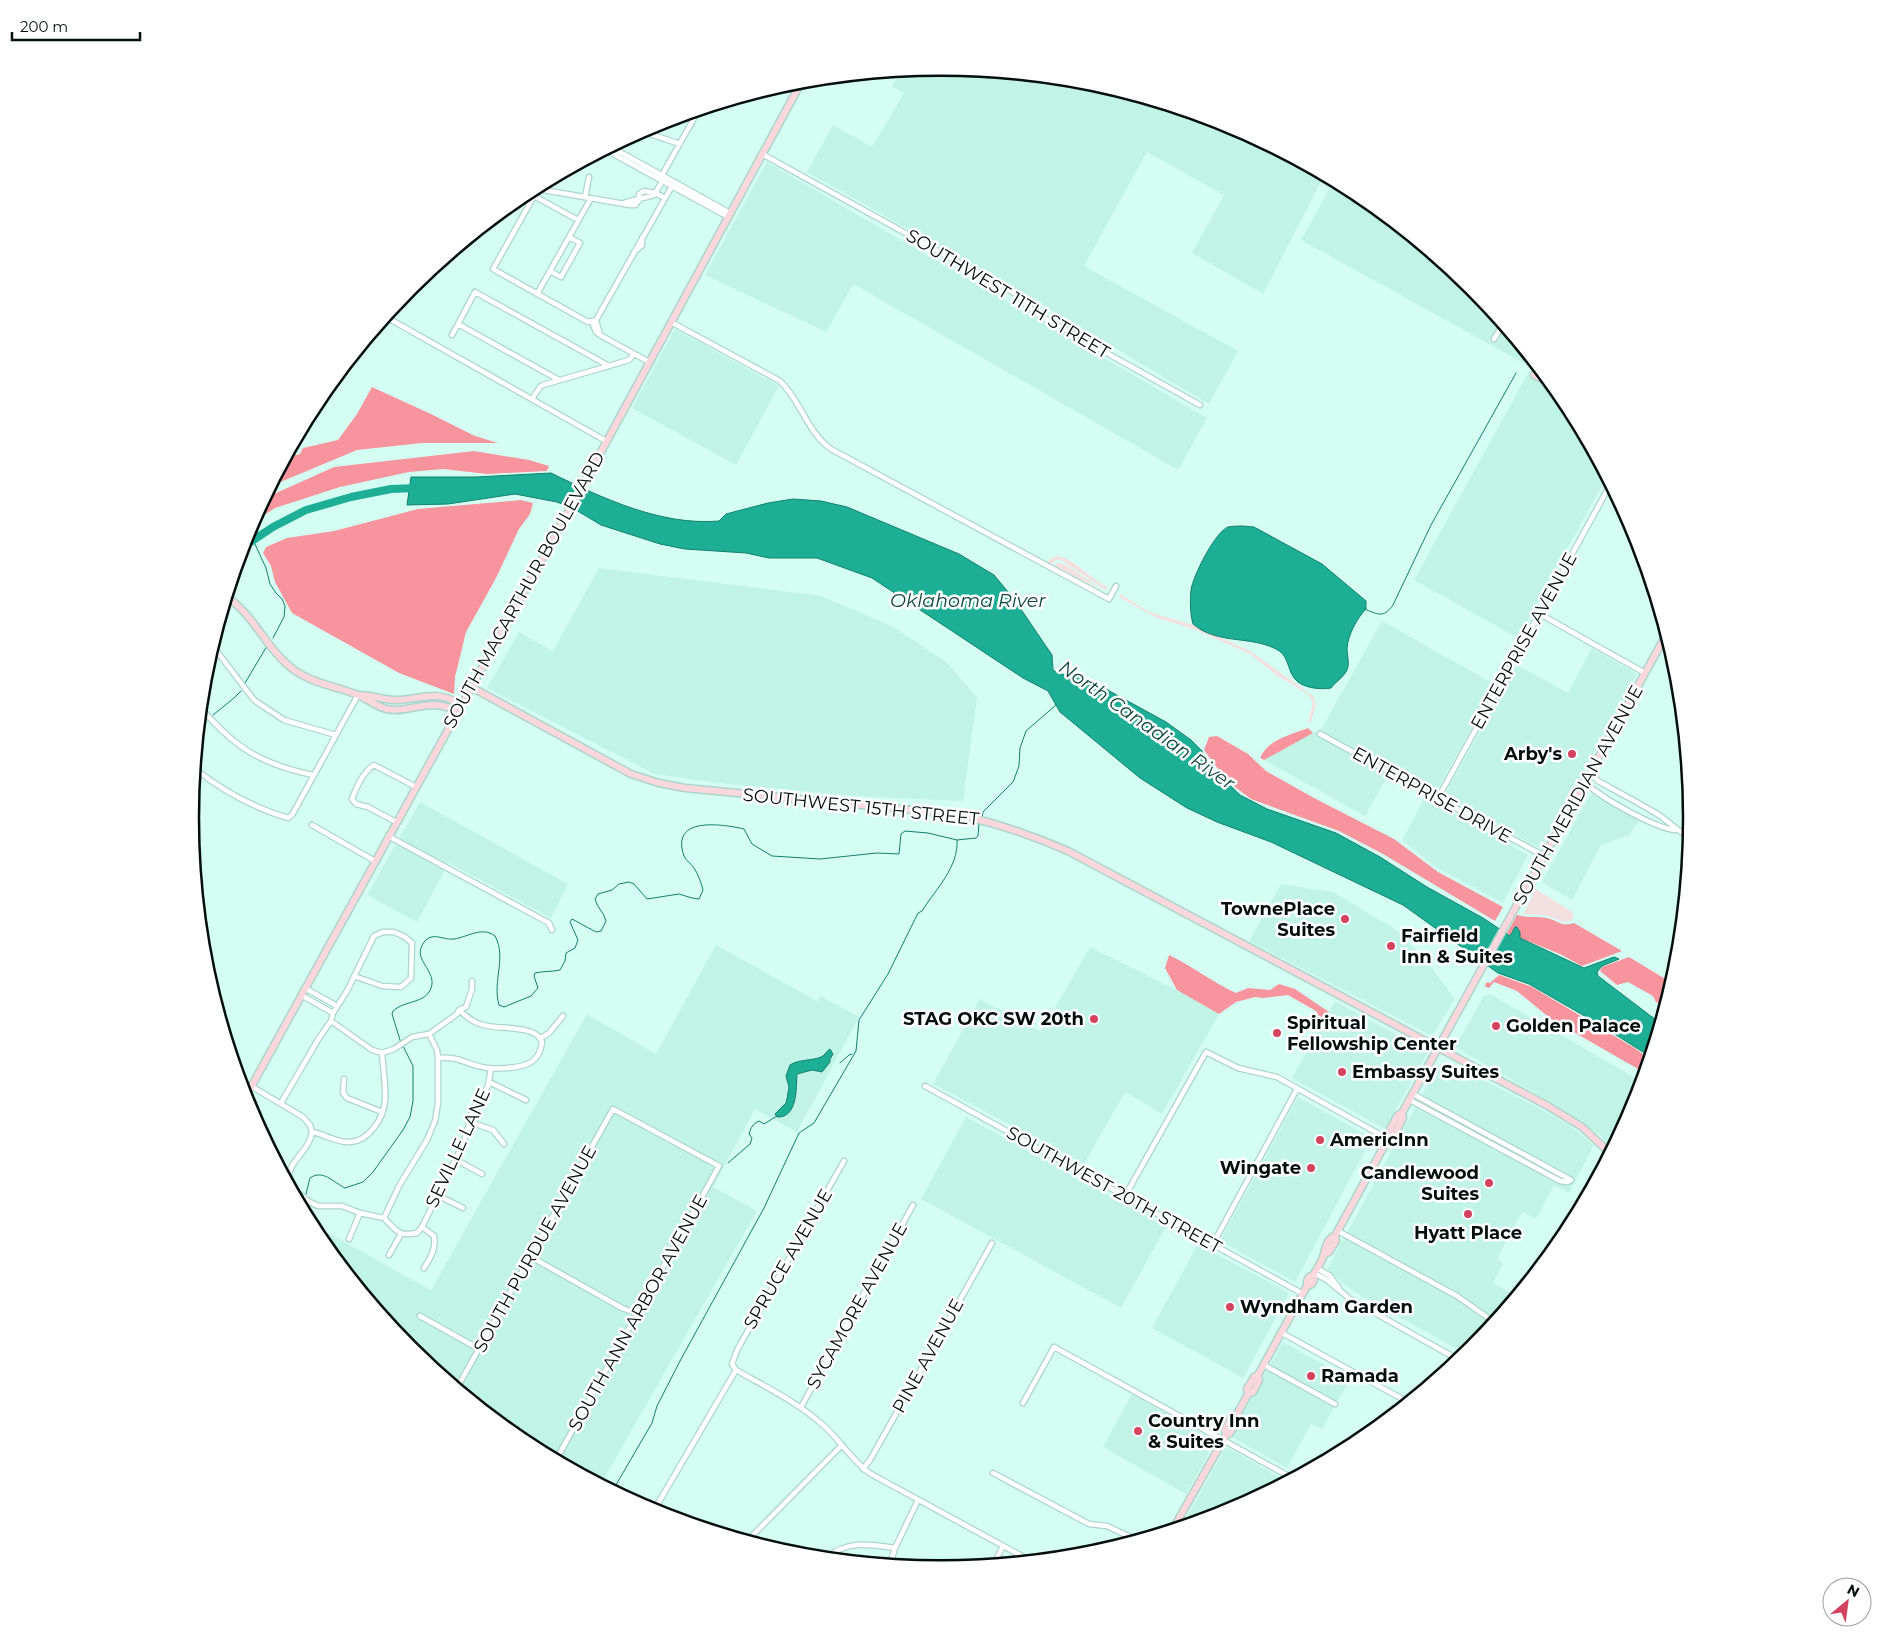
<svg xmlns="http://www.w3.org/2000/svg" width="1882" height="1637" font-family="Montserrat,sans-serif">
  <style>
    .built { fill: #c1f3e6 }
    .green { fill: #f4e0e1 }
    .forest { fill: #f7949e }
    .water { fill: #1caf96; stroke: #147f6d }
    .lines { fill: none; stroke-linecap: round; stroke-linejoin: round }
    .stream { stroke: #147f6d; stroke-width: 1 }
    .river { stroke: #1caf96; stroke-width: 8 }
    .street-casing { stroke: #add5cb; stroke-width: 7 }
    .secondary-casing { stroke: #add5cb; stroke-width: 9 }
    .street { stroke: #fff; stroke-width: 4.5 }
    .secondary { stroke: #fad7dc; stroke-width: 6 }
    .poi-dot { fill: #d3435f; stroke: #fff; stroke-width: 2 }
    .labels { text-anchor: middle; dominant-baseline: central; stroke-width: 5; stroke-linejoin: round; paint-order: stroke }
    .street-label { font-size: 18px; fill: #030f0c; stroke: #fff }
    .poi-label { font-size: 18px; font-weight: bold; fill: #030f0c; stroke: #fff; text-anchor: start }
    .water-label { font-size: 19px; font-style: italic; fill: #11493f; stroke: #fff }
    .rim { fill: none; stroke: #030f0c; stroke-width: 2.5 }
  </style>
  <rect width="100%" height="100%" fill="#d5fef3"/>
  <path class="built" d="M941 68 1088 82 1229 125 1324 176 1263 294 1192 253 1224 195 1147 152 1084 266 1238 351 1209 404 1024 294 807 172 833 125 872 147 904 93 892 86 900 72Z
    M767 162 1207 418 1178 470 853 284 826 332 705 275Z
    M1334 181 1358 194 1472 288 1543 374 1301 240Z
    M675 329 779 386 736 465 632 408Z
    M1528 373 1554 388 1566 402 1606 478 1518 638 1414 580Z
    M599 568 821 596 894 627 946 662 977 697 963 801 853 796 716 783 654 774 487 688 519 632 553 651Z
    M1382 621 1496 685 1435 794 1391 770 1365 816 1264 760 1322 728Z
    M1592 648 1637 674 1540 849 1445 794 1517 665 1568 693Z
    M1591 793 1640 820 1629 835 1601 845 1572 900 1542 882Z
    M1425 798 1528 855 1503 903 1437 868 1402 840Z
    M420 802 568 884 551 918 449 863 417 922 367 895Z
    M1281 884 1333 892 1395 929 1428 963 1455 999 1434 1033 1430 1035 1249 941Z
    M716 945 817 1001 821 996 859 1017 797 1132 755 1109 713 1187 757 1211 601 1484 524 1443 410 1349 316 1235 310 1223 431 1290 587 1014 656 1054Z
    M1090 947 1177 990 1219 1014 1162 1114 1125 1092 1084 1164 933 1084 980 999 1041 1032Z
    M1490 994 1642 1082 1635 1106 1612 1148 1600 1135 1557 1106 1455 1047 1484 996Z
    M1335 1001 1428 1052 1385 1129 1292 1078Z
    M1439 1064H1451L1539 1108 1569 1125 1594 1145 1569 1193 1554 1185 1536 1219 1522 1212 1497 1259 1503 1263 1493 1283 1512 1294 1503 1312 1466 1354 1358 1294 1344 1284 1327 1269Z
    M1298 1097 1372 1138 1295 1282 1220 1241Z
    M966 1117 1166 1227 1121 1308 921 1199Z
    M1198 1244 1289 1293 1243 1378 1152 1328Z
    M1283 1342 1350 1379 1322 1429 1311 1424 1287 1468 1230 1436Z
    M1132 1394 1206 1436 1209 1450 1207 1457 1186 1494 1103 1447Z
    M1226 1447 1286 1481 1228 1512 1181 1527Z"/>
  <path class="green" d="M1056 556C1076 558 1089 579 1108 587L1105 590 1061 560H1056L1052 564 1046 562Z
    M1058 562 1068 566 1102 590 1054 566Z
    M1120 594 1149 612 1193 625 1250 651 1313 696 1316 706 1310 724 1308 722 1313 703 1308 694 1276 675 1250 654 1196 630 1155 617 1119 597Z
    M1536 889 1572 912 1574 917 1571 921 1564 922 1545 915 1523 914Z"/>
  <path class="forest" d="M372 387 433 415 475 436 498 443H422L357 450 271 486 286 458 300 454 303 448 338 440 357 414Z
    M474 451 529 460 549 466 547 471 487 474 443 469 409 472 340 487 275 508 252 523 265 498 334 467Z
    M521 500 533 503 530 514 519 529 496 578 466 632 455 677 454 694 399 673 292 613 275 582 271 566 263 553 266 547 287 538 334 531 418 509Z
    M1308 728 1313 733 1264 760 1260 758C1268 739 1291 735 1308 728Z
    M1217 736 1248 754 1266 771 1314 798 1394 839 1438 872 1503 907 1495 921 1383 854 1339 831 1251 799 1227 781 1204 750 1209 737Z
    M1517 915C1527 918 1537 916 1547 918 1559 921 1561 927 1574 923L1622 951 1582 966 1560 954 1520 938V932L1517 927H1515L1510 935 1507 933Z
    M1169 955C1192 966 1212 982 1236 993L1248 988 1270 990 1279 984 1295 989 1329 1012 1323 1022 1316 1011 1288 995 1263 998 1255 997 1236 1002 1219 1014 1177 990 1165 968Z
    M1629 957 1672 983 1665 1007 1656 1002 1653 996 1628 982 1617 985 1600 971 1602 967Z
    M1499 975 1532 987 1633 1047 1643 1054 1648 1062 1645 1073 1551 1019 1517 991 1494 982 1489 988 1486 987 1485 985 1487 982 1490 983Z"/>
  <path class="water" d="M551 473C602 498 661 526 719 521L726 514 768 503 793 499 821 501 847 507 959 554 994 575 1014 599 1052 655 1053 670 1059 674 1082 676 1166 722 1191 740 1202 751 1209 765 1240 795 1267 809 1336 833 1380 857 1427 887 1483 918 1510 936 1515 927H1517L1520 932V938L1584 968 1614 957 1619 959 1602 966 1597 972 1598 976 1660 1023 1649 1058 1643 1052 1602 1026 1529 984 1498 973 1403 905 1271 842 1217 822 1187 808 1140 778 1060 712 1048 691 1023 678 872 578 817 558H769L746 553 685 549 660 544 601 525 576 510 557 502 515 494 448 504 407 505 411 477H476Z
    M1243 526 1254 527 1322 564 1366 601V609C1357 618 1348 635 1347 648 1347 654 1349 661 1348 667 1346 676 1336 681 1331 688 1320 690 1302 688 1295 679 1286 668 1290 655 1274 648 1248 636 1216 644 1193 624 1190 613 1190 601 1191 590 1193 576 1215 532 1228 527 1232 526 1239 526 1243 526Z
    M830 1049 833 1054 830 1059V1062L822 1072 812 1070 797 1074C796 1088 798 1118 777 1117L775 1114 786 1103 787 1099 789 1087 786 1076 790 1065C799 1059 812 1061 821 1057 826 1055 826 1051 830 1049Z"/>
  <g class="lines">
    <path class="stream" d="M253 540 266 568 270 584 276 593 282 599 285 606 284 617 273 638
      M1364 609C1378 614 1383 619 1393 605L1431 525 1516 373
      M245 683 267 646
      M213 715 234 698 241 691
      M199 729 206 722
      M982 817 983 812 1013 782 1019 766 1020 748 1026 731 1056 705
      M840 1063 849 1055 852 1054
      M728 1163 750 1144 752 1138 749 1134C751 1127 753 1124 759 1121L764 1124 777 1116
      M306 1194 310 1178C323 1169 333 1182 345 1188L363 1182 373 1172 403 1130 410 1117 413 1101V1066L400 1040 392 1014 393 1011C405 1000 425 1004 431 988 437 973 416 961 421 948 429 928 443 941 454 939 468 937 482 926 495 936 507 958 492 981 499 1005L504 1007 531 996 538 988 534 976 535 973C543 971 551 972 560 970L565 961 566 953 575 948 578 940 570 922 572 919 596 932 601 931 606 921C604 912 597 908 595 899L598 894 612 890 619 884 629 882 634 884 647 899 679 894 692 898 699 899 703 890C701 882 698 874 694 868 691 863 686 861 684 856 670 816 722 824 744 829L752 844 772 856 820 859 877 853 899 854 901 834 905 831 928 833 957 840 976 838 978 836 979 824
      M300 1204 301 1202
      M613 1490 652 1423 657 1406 680 1361 764 1208 799 1133 814 1123 856 1051 859 1020 888 974 918 913 922 911C935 890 959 867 957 840"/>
    <path class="river" d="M243 547 273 527 306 510 351 497 391 489 418 488"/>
    <g class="street-casing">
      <path id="street" d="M641 131 680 144
        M611 147 730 213
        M606 150 728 217
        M762 154 1016 294 1035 313 1200 405
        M661 177 698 111
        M534 196 578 220
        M585 197 589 177
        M665 198 655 193 644 191 639 194V200L635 205H630L538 189 493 269 588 322 596 320 672 186
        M624 203C633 199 643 199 654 195L663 180
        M634 252 642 245V238
        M550 271 561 277 580 243 569 237
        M537 294 591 198
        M386 317 606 441
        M596 320 600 335
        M592 322 596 332 600 335 649 362
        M671 322 780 381C801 401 807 432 831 449L1109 599 1116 586
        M452 335 458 324
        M1494 339 1503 325
        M559 380 458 324 475 292 609 366
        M532 399 540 387 543 385 629 360 634 354
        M1538 613 1645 673
        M212 645 254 700 284 720 336 735
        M201 708C235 748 261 764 313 775
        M1320 734 1544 856
        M195 769C223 791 254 808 288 818L292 815 358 695
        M1590 772 1598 781C1618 792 1639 803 1659 815 1670 823 1678 831 1690 838
        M1585 782C1599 797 1655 828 1675 830
        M1438 798 1610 485
        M396 822 368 807 356 804 352 799C356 788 364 771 374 765L416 787
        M312 825 375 861
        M388 836 549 923 552 930
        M305 988 337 1006
        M301 995 333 1013
        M541 1038 549 1033 563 1016
        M382 1053 394 1049 412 1037 429 1034 457 1014 459 1010 466 1007 472 989V981
        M438 1058C460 1056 467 1065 487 1068 493 1069 500 1068 506 1068 525 1067 540 1063 542 1042 536 1024 498 1030 483 1025 473 1023 466 1016 459 1010
        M344 1079 343 1093 347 1098 382 1112
        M489 1082 526 1100
        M251 1086 303 1117 310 1125 312 1132
        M925 1086 1303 1294
        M1413 1094 1571 1180
        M1410 1100 1560 1181 1567 1182 1571 1180
        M281 1103 319 1038 331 1021 333 1013 347 991 374 936 383 932H394L405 937 412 943 411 978 401 987 382 986 354 976
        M470 1122 493 1130 504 1144
        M455 1159 482 1174
        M844 1161 737 1350 732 1364 736 1370C766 1387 797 1402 823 1425 840 1440 852 1461 871 1474L1031 1561
        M291 1187C280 1165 310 1153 312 1132 325 1134 336 1143 350 1142 369 1141 384 1118 385 1100 386 1085 383 1068 382 1053L372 1050 331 1021
        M291 1188 310 1202 318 1206H342L360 1213 349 1239
        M437 1195 463 1208
        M1125 1196 1206 1052 1238 1068 1277 1077 1388 1139
        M360 1213 384 1218
        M384 1218C396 1230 398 1237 417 1233L422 1227 464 1142 472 1112 488 1086 491 1069
        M384 1218 399 1186 427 1140 435 1121 438 1103V1058L437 1050 429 1034
        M422 1227 434 1236C436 1249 431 1257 424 1268
        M1338 1231 1457 1296 1494 1322
        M1213 1244 1297 1089
        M389 1255 401 1234
        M531 1257 622 1308 638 1314
        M1317 1268 1330 1276 1339 1288
        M1314 1273 1327 1280 1350 1299 1459 1360
        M420 1316 479 1349
        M1282 1333 1408 1402
        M1264 1365 1335 1404
        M457 1388 613 1109 719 1166 556 1460
        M1023 1403 1054 1347 1292 1478
        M801 1407 913 1205
        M863 1469 870 1460 992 1243
        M993 1473 1089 1524 1107 1526 1137 1540
        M653 1512 736 1370
        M747 1541 842 1445
        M827 1558C846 1540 870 1544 895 1548
        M890 1564 895 1548 918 1500
        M994 1564 1003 1546"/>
    </g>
    <g class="secondary-casing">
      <path id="secondary" d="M1534 375 1552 384
        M227 597C258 618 270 659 304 676 321 685 341 688 358 695 367 699 376 706 386 709 412 714 428 696 457 711
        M471 687 631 774 659 783 685 788 955 814C997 823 1029 834 1068 851L1548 1106 1582 1127 1610 1153
        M359 695C373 695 386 701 399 700 427 698 433 690 461 704
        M245 1098 589 474 802 81
        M1391 1134 1396 1132 1403 1118 1402 1113
        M1325 1254 1329 1252 1336 1241 1335 1236
        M1307 1286V1281L1309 1277 1313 1275C1317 1269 1321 1263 1323 1257 1326 1249 1325 1240 1335 1236L1388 1139 1391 1134 1390 1129 1398 1115 1402 1113 1666 635
        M1248 1394 1247 1389 1254 1377 1258 1375 1307 1286 1312 1284 1314 1280 1313 1275
        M1226 1435 1225 1430 1231 1418 1236 1416 1248 1394 1253 1392 1259 1380 1258 1375
        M1173 1529 1226 1435 1230 1433 1237 1421 1236 1416"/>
    </g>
    <use href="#street" class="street"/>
    <use href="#secondary" class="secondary"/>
  </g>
  <g class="poi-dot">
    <circle cx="1572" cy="754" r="5"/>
    <circle cx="1345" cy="919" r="5"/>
    <circle cx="1391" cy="946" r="5"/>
    <circle cx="1094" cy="1019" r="5"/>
    <circle cx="1496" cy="1026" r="5"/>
    <circle cx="1277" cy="1033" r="5"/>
    <circle cx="1342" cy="1072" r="5"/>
    <circle cx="1320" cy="1140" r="5"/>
    <circle cx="1311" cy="1168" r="5"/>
    <circle cx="1489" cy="1183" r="5"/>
    <circle cx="1468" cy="1214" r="5"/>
    <circle cx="1230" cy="1307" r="5"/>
    <circle cx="1311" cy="1376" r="5"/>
    <circle cx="1138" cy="1431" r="5"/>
  </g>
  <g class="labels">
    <g class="street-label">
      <text transform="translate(1008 294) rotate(31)">SOUTHWEST 11TH STREET</text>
      <text transform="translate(524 590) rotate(-61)">SOUTH MACARTHUR BOULEVARD</text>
      <text transform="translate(1524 641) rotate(-61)">ENTERPRISE AVENUE</text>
      <text transform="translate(1432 795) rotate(29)">ENTERPRISE DRIVE</text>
      <text transform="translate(1578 795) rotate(-61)">SOUTH MERIDIAN AVENUE</text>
      <text transform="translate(861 807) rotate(6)">SOUTHWEST 15TH STREET</text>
      <text transform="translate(458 1148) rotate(-65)">SEVILLE LANE</text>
      <text transform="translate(1114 1190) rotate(29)">SOUTHWEST 20TH STREET</text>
      <text transform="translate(535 1249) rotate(-61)">SOUTH PURDUE AVENUE</text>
      <text transform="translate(788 1259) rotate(-60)">SPRUCE AVENUE</text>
      <text transform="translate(857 1306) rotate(-61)">SYCAMORE AVENUE</text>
      <text transform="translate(638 1313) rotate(-61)">SOUTH ANN ARBOR AVENUE</text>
      <text transform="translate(928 1356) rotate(-61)">PINE AVENUE</text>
    </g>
    <g class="poi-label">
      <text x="1562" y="754" text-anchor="end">Arby's</text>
      <text x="1335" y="909" text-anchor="end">TownePlace<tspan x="1335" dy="21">Suites</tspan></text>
      <text x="1401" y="936">Fairfield<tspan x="1401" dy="21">Inn &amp; Suites</tspan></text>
      <text x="1084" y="1019" text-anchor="end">STAG OKC SW 20th</text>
      <text x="1287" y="1023">Spiritual<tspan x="1287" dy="21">Fellowship Center</tspan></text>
      <text x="1506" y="1026">Golden Palace</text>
      <text x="1352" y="1072">Embassy Suites</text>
      <text x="1330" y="1140">AmericInn</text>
      <text x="1301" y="1168" text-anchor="end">Wingate</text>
      <text x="1479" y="1173" text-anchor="end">Candlewood<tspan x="1479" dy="21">Suites</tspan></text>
      <text x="1468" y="1233" text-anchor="middle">Hyatt Place</text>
      <text x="1240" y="1307">Wyndham Garden</text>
      <text x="1321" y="1376">Ramada</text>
      <text x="1148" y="1421">Country Inn<tspan x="1148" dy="21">&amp; Suites</tspan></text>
    </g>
    <g class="water-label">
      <text x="968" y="600">Oklahoma River</text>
      <text transform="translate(1147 725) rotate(35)">North Canadian River</text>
    </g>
  </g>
  <path d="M0 0H1882V1637H0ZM199 818a742 742 0 1 1 1484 0a742 742 0 1 1-1484 0Z" fill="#fff" fill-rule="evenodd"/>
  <path class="rim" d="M199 818a742 742 0 1 1 1484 0a742 742 0 1 1-1484 0Z"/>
  <g transform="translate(1847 1602) rotate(29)"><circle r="24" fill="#ffffff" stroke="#9a9f9e"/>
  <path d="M0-4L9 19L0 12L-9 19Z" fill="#d3435f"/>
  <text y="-8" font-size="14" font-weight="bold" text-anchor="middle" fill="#030f0c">N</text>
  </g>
  <path d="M12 32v8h128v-8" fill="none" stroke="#030f0c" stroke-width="2.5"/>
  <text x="20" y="32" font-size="15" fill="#030f0c" stroke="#ffffff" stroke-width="4" paint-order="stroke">200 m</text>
</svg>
